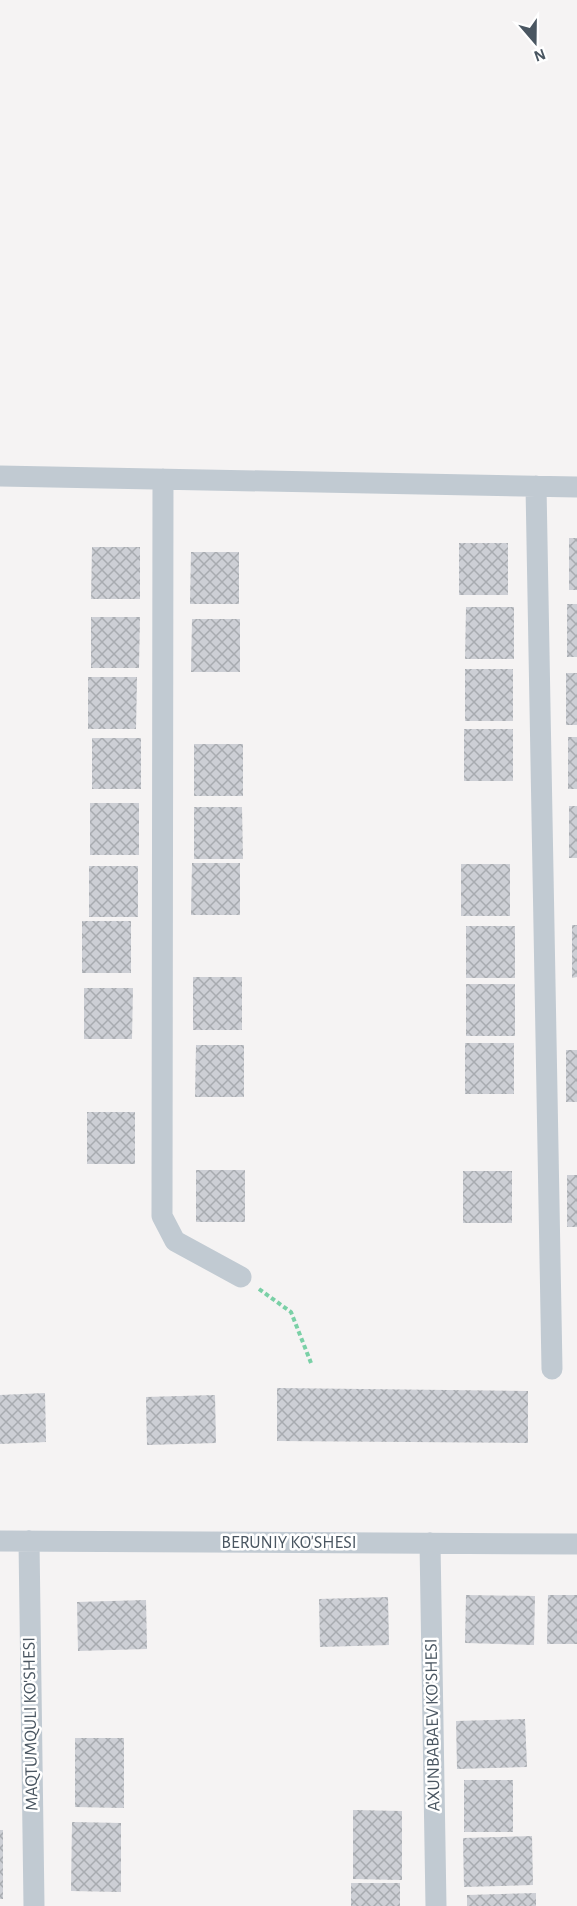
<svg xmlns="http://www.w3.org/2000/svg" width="577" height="1906" font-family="'Alegreya Sans',sans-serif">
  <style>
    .building { fill: url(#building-cross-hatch) }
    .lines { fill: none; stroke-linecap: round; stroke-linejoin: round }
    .path { stroke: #7ad0a6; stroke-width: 4; stroke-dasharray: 4.5 3; stroke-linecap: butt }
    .minor { stroke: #c1cad2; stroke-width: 21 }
    .labels { text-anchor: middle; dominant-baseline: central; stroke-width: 5; stroke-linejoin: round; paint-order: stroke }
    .street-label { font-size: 18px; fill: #4a5661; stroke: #fff }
  </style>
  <defs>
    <pattern id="building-cross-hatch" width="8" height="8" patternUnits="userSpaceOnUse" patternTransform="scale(1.5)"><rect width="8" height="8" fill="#cdcfd5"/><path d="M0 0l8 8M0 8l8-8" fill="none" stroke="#a8abb0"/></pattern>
  </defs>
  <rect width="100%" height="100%" fill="#f5f3f3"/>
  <path class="building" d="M569 538H577V590H569Z
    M459 543H508V595H459Z
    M92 547H140V599H91Z
    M191 552H239V604H190Z
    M567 604H577V657H567Z
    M466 607H514V659H465Z
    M91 617H140L139 668H91Z
    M192 619H240V672H191Z
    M465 669H513V721H465Z
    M566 673H577V725H566Z
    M88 677H137L136 729H88Z
    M464 729H513V781H464Z
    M568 737H577V789H568Z
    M92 738H141V789H92Z
    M194 744H243V796H194Z
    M90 803H139V855H90Z
    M569 806H577V858H569Z
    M194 807H242L243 859H194Z
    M192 863H240V915H191Z
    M461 864H510V916H461Z
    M89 866H138V917H89Z
    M82 921H131V973H82Z
    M572 925H577V977L572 978Z
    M466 926H515V978H466Z
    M193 977H242V1030H193Z
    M466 984H515V1036H466Z
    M84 988H133L132 1039H84Z
    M465 1043H514V1094H465Z
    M196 1045H244V1097H195Z
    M566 1050H577V1102H566Z
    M87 1112H135V1164H87Z
    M196 1170H245V1222H196Z
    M463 1171H512V1223H463Z
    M567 1175H577V1227H567Z
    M277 1388 528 1391V1443L277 1441Z
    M45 1393 46 1442 0 1444V1395Z
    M215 1395 216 1443 147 1445 146 1397Z
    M466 1595 535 1596 534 1645 465 1643Z
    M548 1595H577V1644H547Z
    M388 1597 389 1645 320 1647 319 1599Z
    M146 1600 147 1649 78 1651 77 1602Z
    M525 1719 527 1767 457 1769 456 1721Z
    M75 1738H124V1808L75 1807Z
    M464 1780H513V1832H464Z
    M353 1810 402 1811V1880L353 1879Z
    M72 1822 121 1823V1892L71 1891Z
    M0 1830H3V1899H0Z
    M532 1836 533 1885 464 1887 463 1838Z
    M351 1883H400V1906H351Z
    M536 1893V1906H467V1895Z"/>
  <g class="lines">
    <path class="path" d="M259 1289 291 1312 311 1363"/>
    <path class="minor" d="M0 476 577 487
      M163 479 162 1216 175 1241 241 1277
      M536 486 552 1369
      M0 1541 577 1544
      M29 1541 34 1906
      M430 1543 436 1906"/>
  </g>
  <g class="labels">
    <g class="street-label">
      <text x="289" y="1543">BERUNIY KO'SHESI</text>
      <text transform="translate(31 1724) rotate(-91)">MAQTUMQULI KO'SHESI</text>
      <text transform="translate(433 1725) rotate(-91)">AXUNBABAEV KO'SHESI</text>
    </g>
  </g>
  <g transform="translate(535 42) rotate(160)" stroke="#ffffff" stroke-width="4.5" paint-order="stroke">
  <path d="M0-4.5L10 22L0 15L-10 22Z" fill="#4a5661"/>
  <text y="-9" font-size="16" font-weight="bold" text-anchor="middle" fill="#4a5661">N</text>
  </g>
</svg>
